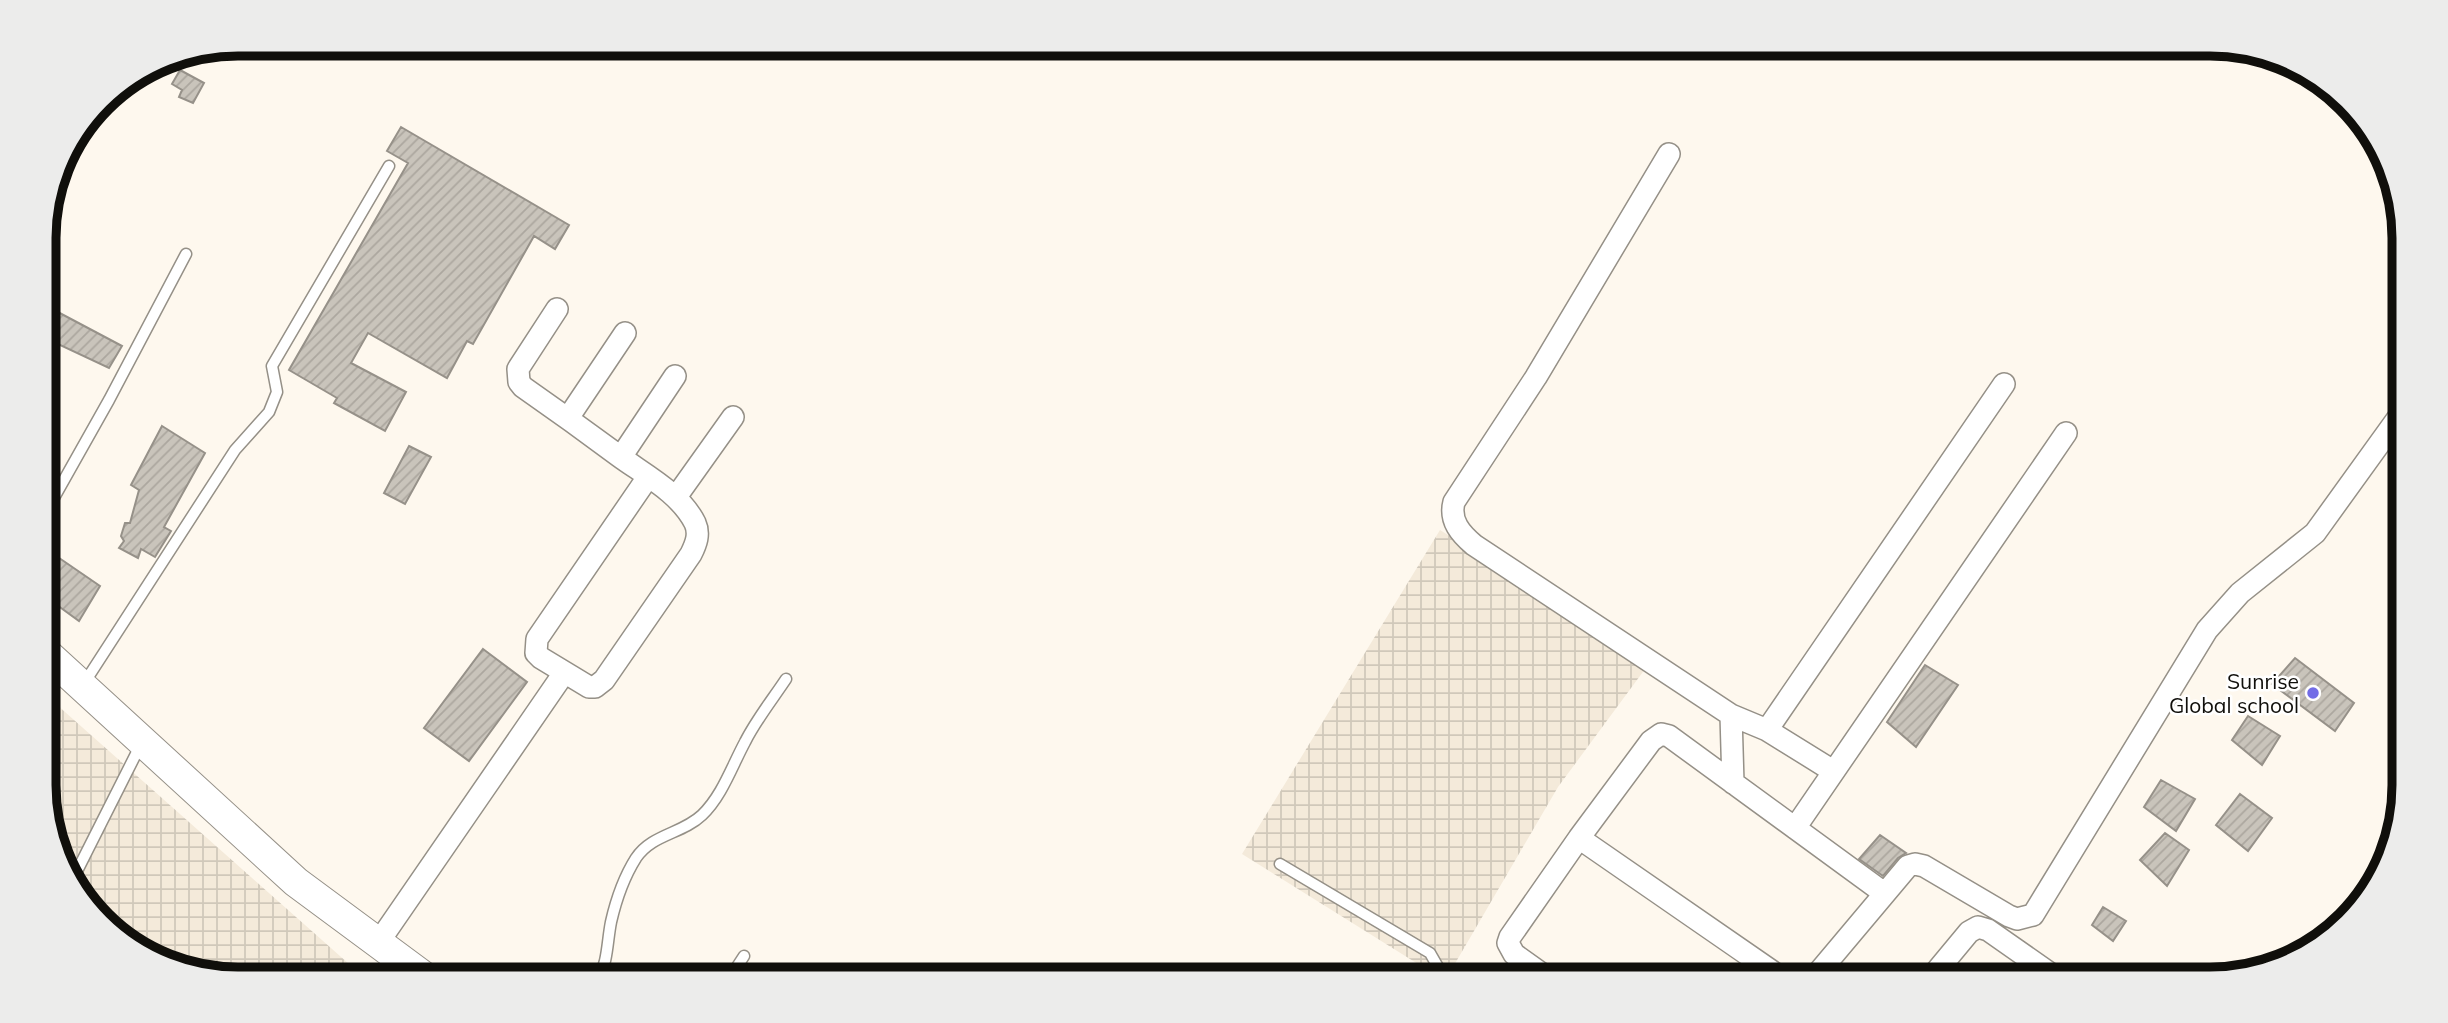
<svg xmlns="http://www.w3.org/2000/svg" width="2448" height="1023" font-family="Mulish,sans-serif">
  <style>
    .industrial { fill: url(#industrial-grid) }
    .building { fill: url(#building-hatch); stroke: #969189; stroke-width: 2 }
    .lines { fill: none; stroke-linecap: round; stroke-linejoin: round }
    .service-casing { stroke: #959087; stroke-width: 13 }
    .minor-casing { stroke: #959087; stroke-width: 24 }
    .secondary-casing { stroke: #959087; stroke-width: 32 }
    .service { stroke: #fff; stroke-width: 10 }
    .minor { stroke: #fff; stroke-width: 21 }
    .secondary { stroke: #fff; stroke-width: 30 }
    .poi-dot { fill: #726ce6; stroke: #fff; stroke-width: 2.5 }
    .labels { text-anchor: middle; dominant-baseline: central; stroke-width: 5; stroke-linejoin: round; paint-order: stroke }
    .poi-label { font-size: 21px; fill: #100f0b; stroke: #fff; text-anchor: end }
    .rim { fill: none; stroke: #100f0b; stroke-width: 9 }
  </style>
  <defs>
    <pattern id="industrial-grid" width="8" height="8" patternUnits="userSpaceOnUse" patternTransform="scale(1.75)"><rect width="8" height="8" fill="#f4eada"/><path d="M0 4h8M4 0v8" fill="none" stroke="#d0c8ba"/></pattern>
    <pattern id="building-hatch" width="6" height="6" patternUnits="userSpaceOnUse" patternTransform="scale(1.75)"><rect width="6" height="6" fill="#c9c4bb"/><path d="M-1 1l2-2M0 6l6-6M5 7l2-2" fill="none" stroke="#aca79f"/></pattern>
  </defs>
  <rect width="100%" height="100%" fill="#fef8ee"/>
  <path class="industrial" d="M1440 530 1651 661 1558 787 1446 979H1442L1242 854Z
    M47 696 358 972 353 979H238L175 969 92 913 47 822Z"/>
  <path class="building" d="M180 70 204 83 193 103 179 97 182 90 172 84Z
    M401 127 569 225 555 249 534 236 473 344 467 341 447 378 368 333 351 363 406 392 385 431 334 403 337 398 289 370 408 163 387 151Z
    M54 310 122 346 109 368 56 343 45 366V330Z
    M162 426 205 453 164 527 171 531 155 557 141 549 138 558 119 548 124 541 121 536 125 523H130L139 490 131 485Z
    M409 446 431 457 405 504 384 493Z
    M46 549 100 586 79 621 46 597Z
    M483 649 527 682 469 761 424 728Z
    M2295 658 2354 703 2335 731 2272 684Z
    M1925 665 1958 685 1916 747 1887 722Z
    M2248 716 2280 736 2262 765 2232 740Z
    M2161 780 2195 799 2176 831 2144 807Z
    M2240 794 2272 818 2248 851 2216 825Z
    M2165 833 2189 850 2167 886 2140 860Z
    M1880 835 1906 853 1898 858 1883 876 1859 859Z
    M2103 907 2126 921 2113 941 2092 925Z"/>
  <g class="lines">
    <g class="service-casing">
      <path id="service" d="M46 512 109 400 186 254
        M83 685 235 450 269 412 277 392 272 366 389 166
        M1280 864 1430 953 1438 967 1436 979
        M74 877 141 744
        M598 979C608 962 607 942 611 922 616 900 624 877 636 858 652 834 682 834 702 815 722 796 732 766 745 742 756 720 772 700 786 679
        M729 979 744 956"/>
    </g>
    <g class="minor-casing">
      <path id="minor" d="M1669 154 1536 377 1454 502C1449 521 1461 534 1474 545L1731 715 1767 730 1833 771
        M557 309 518 369 519 382 523 387C556 410 588 433 619 456 645 475 680 493 695 523 700 534 696 544 691 554L604 680 595 687H589L541 658 536 653 537 639 648 477
        M568 418 625 333
        M621 457 675 376
        M676 497 733 417
        M1731 715 1733 783
        M1767 730 2004 384
        M1795 828 2066 433
        M1579 838 1783 979
        M378 943 564 673
        M1549 979 1514 954 1508 943 1510 937 1579 838 1651 741 1661 734 1669 736 1884 893
        M1813 979 1908 866 1915 864 1924 866 2009 916 2017 919 2033 915 2207 630 2240 593 2315 533 2403 411
        M1930 979 1969 932 1978 927 1988 930 2058 979"/>
    </g>
    <g class="secondary-casing">
      <path id="secondary" d="M47 654 296 882 427 979"/>
    </g>
    <use href="#service" class="service"/>
    <use href="#minor" class="minor"/>
    <use href="#secondary" class="secondary"/>
  </g>
  <circle class="poi-dot" cx="2313" cy="693" r="7"/>
  <g class="labels">
    <g class="poi-label">
      <text x="2299" y="681">Sunrise<tspan x="2299" dy="24">Global school</tspan></text>
    </g>
  </g>
  <path d="M0 0H2448V1023H0ZM238 56H2210A182 182 0 0 1 2392 238V785A182 182 0 0 1 2210 967H238A182 182 0 0 1 56 785V238A182 182 0 0 1 238 56Z" fill="#ececeb" fill-rule="evenodd"/>
  <path class="rim" d="M238 56H2210A182 182 0 0 1 2392 238V785A182 182 0 0 1 2210 967H238A182 182 0 0 1 56 785V238A182 182 0 0 1 238 56Z"/>
</svg>
